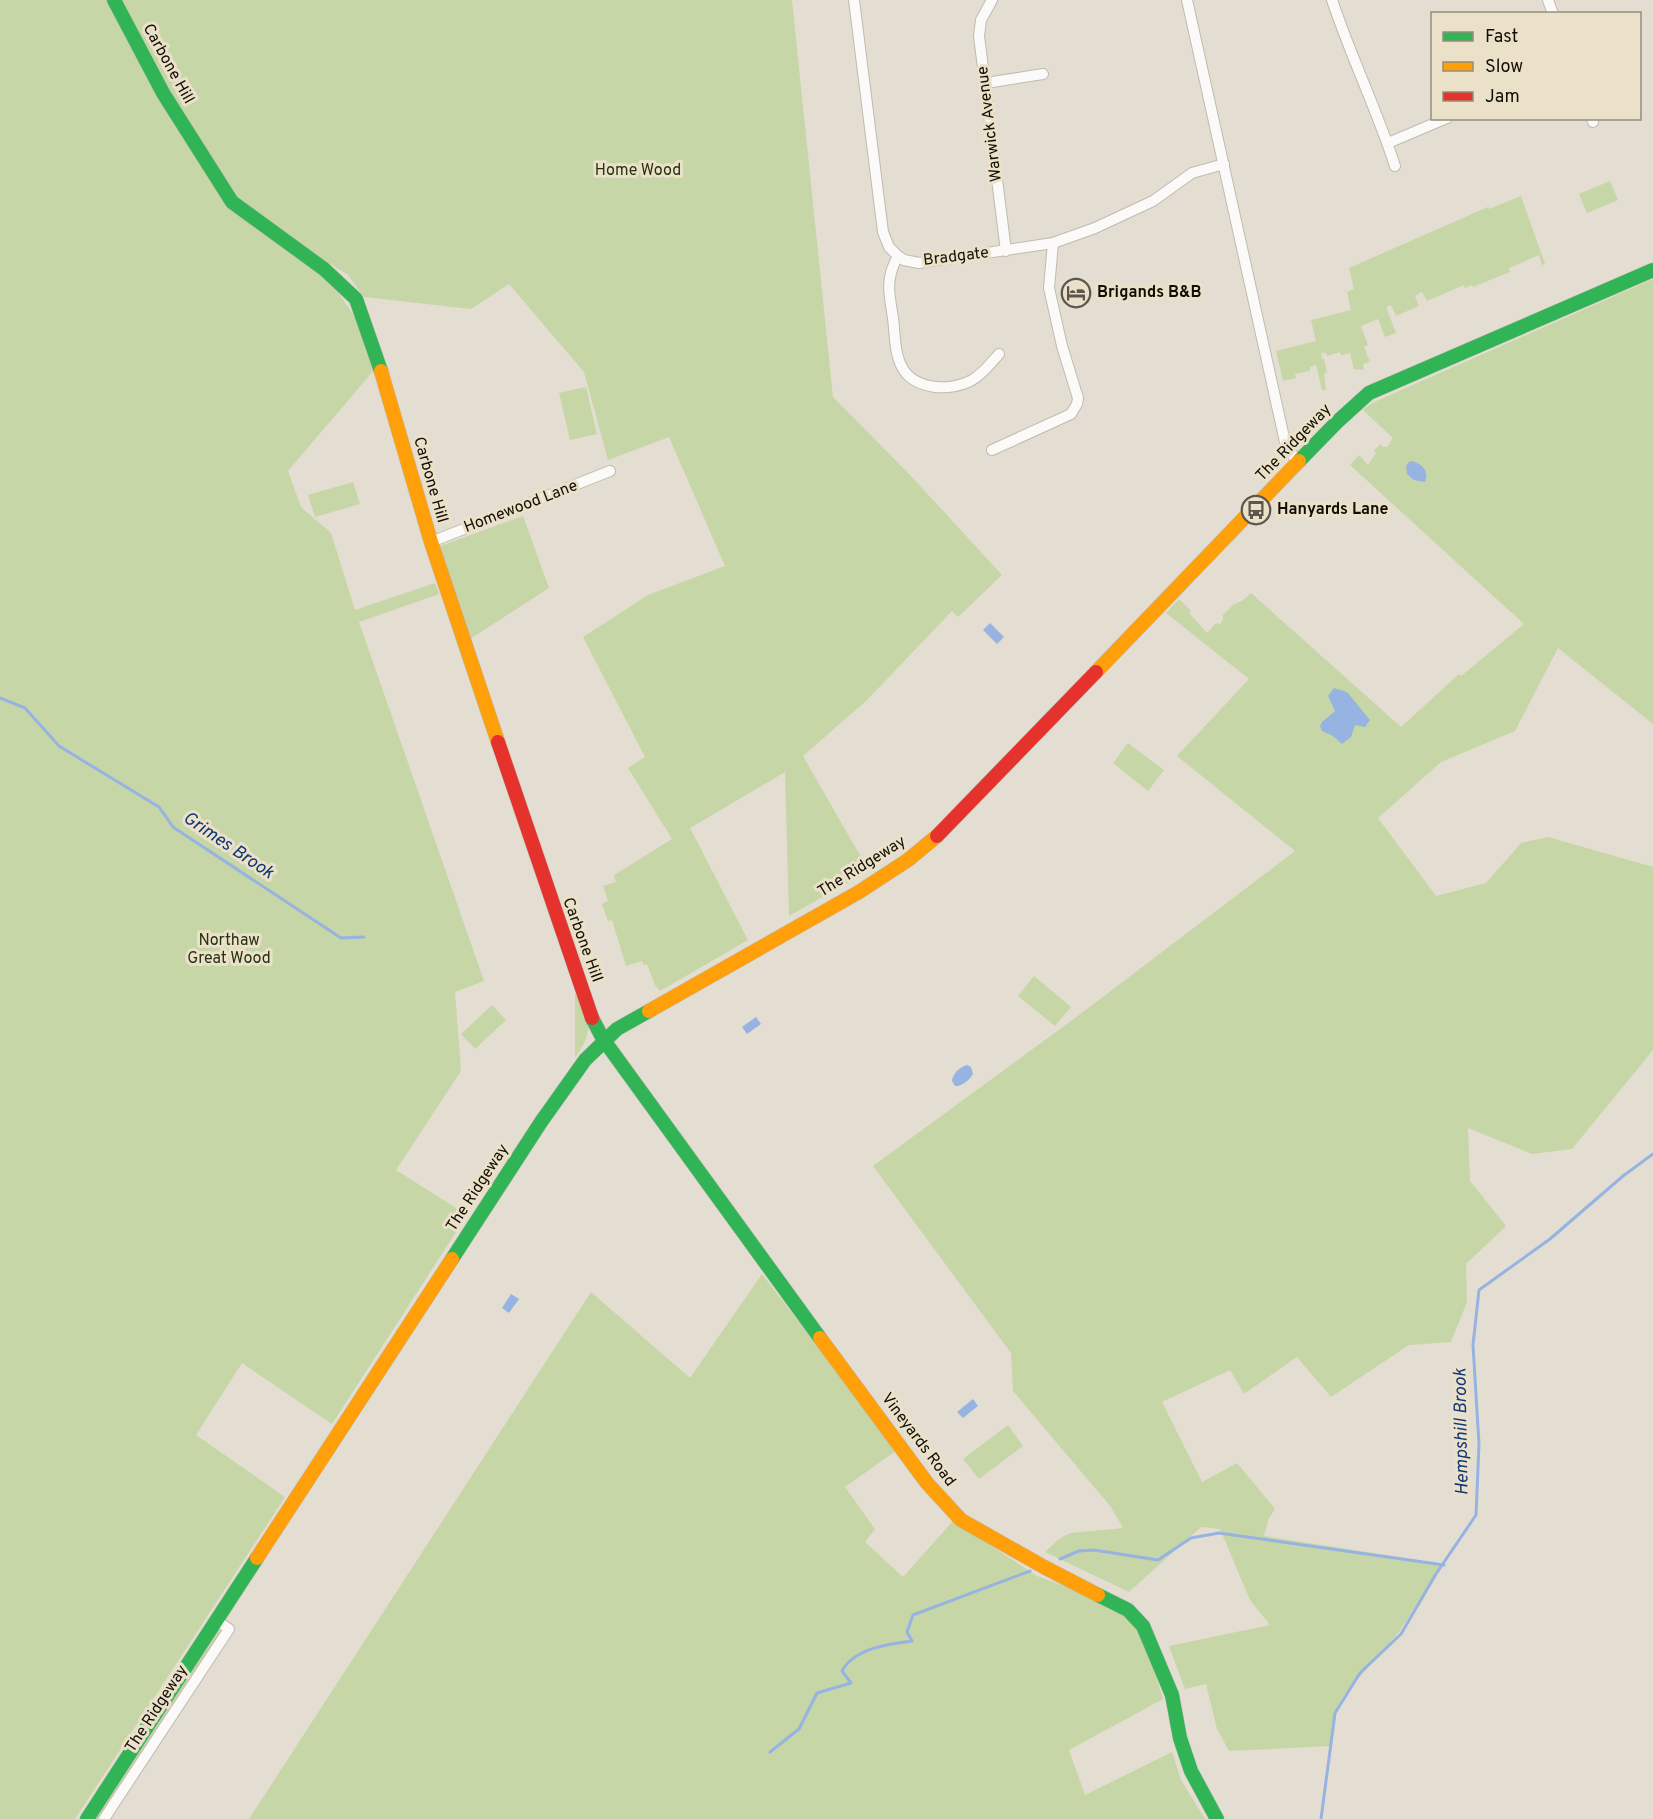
<svg xmlns="http://www.w3.org/2000/svg" width="1653" height="1819" font-family="Overpass,sans-serif">
  <style>
    .green { fill: #c7d6a6 }
    .water { fill: #96b3e2 }
    .lines { fill: none; stroke-linecap: round; stroke-linejoin: round }
    .stream { stroke: #96b3e2; stroke-width: 3 }
    .street-casing { stroke: #bfbbb1; stroke-width: 12 }
    .fast-casing { stroke: #bfbbb1; stroke-width: 15 }
    .slow-casing { stroke: #bfbbb1; stroke-width: 15 }
    .jam-casing { stroke: #bfbbb1; stroke-width: 15 }
    .street { stroke: #fbfaf8; stroke-width: 10 }
    .fast { stroke: #30b455; stroke-width: 14 }
    .slow { stroke: #ff9f0a; stroke-width: 14 }
    .jam { stroke: #e5322d; stroke-width: 14 }
    .labels { text-anchor: middle; dominant-baseline: central; stroke-width: 6; stroke-linejoin: round; paint-order: stroke }
    .street-label { font-size: 16px; fill: #120e06; stroke: #ebe1c9 }
    .park-label { font-size: 16px; fill: #253310; stroke: #ebe1c9 }
    .poi-label { font-size: 16px; font-weight: bold; fill: #120e06; stroke: #ebe1c9; text-anchor: start }
    .water-label { font-size: 18px; font-style: italic; fill: #0f3676; stroke: #ebe1c9 }
  </style>
  <rect width="100%" height="100%" fill="#e3ded1"/>
  <path class="green" d="M0 0H792L833 397 911 476 1002 575 958 617 952 611 867 700 803 756 869 871 789 916 785 772 690 828 748 940 660 991 655 985 647 964 644 965 642 961 626 966 612 920 608 921 602 904 608 901 603 886 616 882 614 875 672 839 628 768 645 757 583 637 648 595 725 566 669 437 608 460 584 372 509 284 471 309 364 297 348 275 237 205 336 289 355 317 374 370 288 471 301 507 331 533 355 610 435 583 439 594 359 622 484 981 455 992 461 1071 396 1170 467 1215 332 1424 242 1363 196 1435 285 1497 75 1819H0Z
    M1610 181 1618 200 1587 213 1579 194Z
    M1521 196 1545 264 1542 265 1539 255 1509 268 1510 272 1473 287 1472 285 1465 288 1464 285 1427 301 1422 292 1415 296 1419 306 1396 316 1391 305 1386 307 1396 333 1385 337 1378 319 1361 326 1368 345 1364 347 1370 362 1363 364 1364 370 1354 369 1350 353 1341 355 1340 352 1327 356 1326 353H1321L1322 359H1324L1327 371 1324 375 1326 390H1322L1316 365 1310 367V371L1295 374 1296 378 1283 381 1276 351 1316 341 1311 320 1351 310 1347 292 1354 289 1349 268 1488 207 1489 209Z
    M1653 279V724L1558 648 1515 731 1441 762 1378 818 1436 896 1486 883 1521 843 1548 837 1653 867V1050L1572 1149 1532 1154 1468 1128 1470 1181 1506 1226 1466 1264 1467 1302 1451 1342 1409 1345 1331 1397 1297 1357 1244 1394 1230 1370 1162 1402 1202 1482 1237 1463 1275 1509 1269 1518 1264 1536 1443 1564 1399 1632 1343 1696 1334 1713 1332 1746 1229 1751 1217 1729 1206 1684 1185 1689 1169 1646 1270 1625 1250 1600 1220 1529 1201 1527 1129 1592 1045 1552 1059 1539 1070 1533 1123 1528 1111 1507 1013 1391 1011 1353 873 1166 1083 1012 1295 851 1177 756 1249 679 1166 613 1179 599 1191 611 1189 613 1207 633 1216 623 1220 624 1223 620V615L1234 604 1242 601 1251 593 1401 727 1459 674 1461 676 1524 624 1350 465 1359 455 1368 465 1376 453 1374 451 1380 444 1383 447H1387L1393 438 1363 410 1372 403Z
    M586 387 597 434 570 440 559 393Z
    M353 482 360 504 315 517 308 495Z
    M523 516 549 588 470 639 440 546Z
    M1128 743 1164 770 1148 791 1113 763Z
    M1034 976 1071 1007 1055 1026 1018 996Z
    M575 992C588 1023 596 1028 575 1058Z
    M492 1005 506 1020 475 1049 461 1034Z
    M762 1274 897 1450 845 1487 875 1529 865 1542 903 1577 953 1521 1037 1576 1100 1599 1133 1623 1146 1644 1163 1699 1069 1750 1085 1795 1172 1752 1181 1780 1205 1819H249L591 1292 690 1378Z
    M1008 1425 1023 1446 979 1479 963 1459Z
    M217 1630 221 1632 100 1819H91Z"/>
  <path class="water" d="M1410 461C1421 462 1430 471 1425 482L1414 480 1407 474 1406 466Z
    M990 623 1004 637 997 644 983 630Z
    M1334 688 1347 692 1370 720 1365 727 1355 725 1351 737 1342 744 1333 736 1322 731 1320 726 1322 722 1335 711 1328 696Z
    M756 1017 761 1024 747 1034 742 1027Z
    M967 1065 971 1067 973 1074C970 1079 962 1087 955 1086L952 1081C953 1073 960 1067 967 1065Z
    M511 1294 519 1299 509 1313 502 1308Z
    M973 1399 978 1406 963 1418 957 1412Z"/>
  <g class="lines">
    <path class="stream" d="M0 698 25 708 59 746 159 807 173 827 341 938 364 937
      M1060 1559 1079 1551 1094 1550 1158 1560 1191 1538 1219 1533 1444 1565
      M770 1752 799 1729 817 1693 851 1683 842 1671C854 1648 889 1644 912 1641L907 1632 913 1615 1030 1571
      M1321 1819 1335 1713 1360 1673 1401 1634 1436 1574 1476 1515 1479 1444 1473 1345 1479 1290 1550 1239 1623 1176 1653 1154"/>
    <g class="street-casing">
      <path id="street" d="M854 0 883 232 889 247 898 256 904 260 919 263 1053 243 1095 228 1153 201 1192 173 1224 164
        M992 0 981 20 979 36 1006 251
        M1187 0 1285 442 1297 462
        M1332 0C1351 57 1377 110 1395 166
        M1548 0 1553 14
        M986 83 1043 74
        M1592 118 1593 122
        M1388 143 1447 118
        M898 256C885 279 889 293 893 318 895 333 894 350 900 363 911 391 951 392 972 380 983 374 991 363 999 354
        M992 450 1071 414 1077 404 1078 398 1062 346 1049 288 1053 243
        M431 542 610 471
        M104 1819 229 1629 216 1620"/>
    </g>
    <g class="fast-casing">
      <path id="fast" d="M114 0 163 93 232 202 324 269 356 299 381 371
        M1299 461 1337 422 1369 393 1653 270
        M592 1018 603 1039 820 1338
        M452 1259 541 1122 585 1060 617 1029 649 1011
        M1098 1595 1128 1610 1143 1626 1172 1695 1180 1738 1191 1771 1217 1819
        M87 1819 257 1558"/>
    </g>
    <g class="slow-casing">
      <path id="slow" d="M381 371 431 542 498 742
        M1096 672 1299 461
        M649 1011 859 892 908 860 937 836
        M820 1338 927 1483 961 1520 1044 1567 1098 1595
        M257 1558 452 1259"/>
    </g>
    <g class="jam-casing">
      <path id="jam" d="M498 742 592 1018
        M937 836 1096 672"/>
    </g>
    <use href="#street" class="street"/>
    <use href="#fast" class="fast"/>
    <use href="#slow" class="slow"/>
    <use href="#jam" class="jam"/>
  </g>
  <defs>
    <g id="hotel-ring" transform="scale(1.5)"><circle r="9.5" fill="#ebe1c9" stroke="#5b574d" stroke-width="1.5"/><path d="M-6-4.5h1.5V1H6V5H4.5V3h-9V5H-6ZM-4 0a1.8 1.8 0 1 1 3.6 0ZM.5 0V-2.5h3Q6-2.5 6 0Z" fill="#5b574d"/></g>
    <g id="bus-ring" transform="scale(1.5)"><circle r="9.5" fill="#ebe1c9" stroke="#5b574d" stroke-width="1.5"/><path d="M-5-6H5V4H4V6H2V4H-2V6H-4V4H-5ZM-3.5-4V0h7V-4ZM-3.5 1.2v1.5H-2V1.2ZM2 1.2v1.5H3.5V1.2Z" fill="#5b574d"/></g>
  </defs>
  <g fill-rule="evenodd">
    <use href="#hotel-ring" x="1076" y="293"/>
    <use href="#bus-ring" x="1256" y="510"/>
  </g>
  <g class="labels">
    <g class="street-label">
      <text transform="translate(168 64) rotate(61)">Carbone Hill</text>
      <text transform="translate(990 124) rotate(-97)">Warwick Avenue</text>
      <text transform="translate(956 257) rotate(-7)">Bradgate</text>
      <text transform="translate(1294 443) rotate(-46)">The Ridgeway</text>
      <text transform="translate(430 480) rotate(74)">Carbone Hill</text>
      <text transform="translate(521 507) rotate(-21)">Homewood Lane</text>
      <text transform="translate(862 867) rotate(-32)">The Ridgeway</text>
      <text transform="translate(582 940) rotate(70)">Carbone Hill</text>
      <text transform="translate(478 1188) rotate(-57)">The Ridgeway</text>
      <text transform="translate(918 1440) rotate(53)">Vineyards Road</text>
      <text transform="translate(157 1709) rotate(-57)">The Ridgeway</text>
    </g>
    <g class="park-label">
      <text x="638" y="171">Home Wood</text>
      <text x="229" y="941">Northaw<tspan x="229" dy="18">Great Wood</tspan></text>
    </g>
    <g class="poi-label">
      <text x="1097" y="293">Brigands B&amp;B</text>
      <text x="1277" y="510">Hanyards Lane</text>
    </g>
    <g class="water-label">
      <text transform="translate(228 846) rotate(34)">Grimes Brook</text>
      <text transform="translate(1462 1432) rotate(-91)">Hempshill Brook</text>
    </g>
  </g>
  <rect x="1431" y="12" width="210" height="108" fill="#ebe1c9" stroke="#948d7b" stroke-width="1.5"/>
  <rect x="1443" y="32" width="30" height="9" fill="#30b455" stroke="#948d7b" stroke-width="1.5"/>
  <text x="1485" y="42" font-size="18" fill="#120e06">Fast</text>
  <rect x="1443" y="62" width="30" height="9" fill="#ff9f0a" stroke="#948d7b" stroke-width="1.5"/>
  <text x="1485" y="72" font-size="18" fill="#120e06">Slow</text>
  <rect x="1443" y="92" width="30" height="9" fill="#e5322d" stroke="#948d7b" stroke-width="1.5"/>
  <text x="1485" y="102" font-size="18" fill="#120e06">Jam</text>
</svg>
